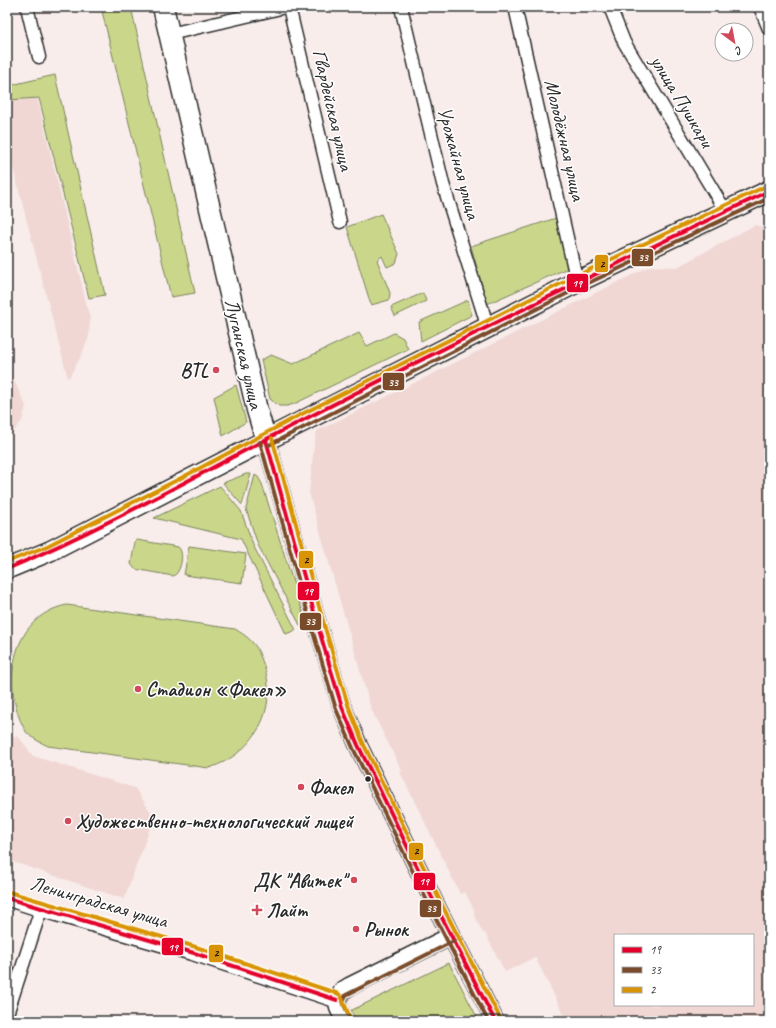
<svg xmlns="http://www.w3.org/2000/svg" width="776" height="1028" font-family="Caveat,sans-serif">
  <style>
    .built { fill: #f0d7d3; fill-rule: evenodd }
    .green { fill: #cad78b; stroke: #7a815b }
    .lines { fill: none; stroke-linecap: round; stroke-linejoin: round }
    .minor-casing { stroke: #2b2b2b; stroke-width: 15 }
    .tertiary-casing { stroke: #2b2b2b; stroke-width: 18 }
    .secondary-casing { stroke: #2b2b2b; stroke-width: 20 }
    .primary-casing { stroke: #2b2b2b; stroke-width: 22 }
    .trunk-casing { stroke: #2b2b2b; stroke-width: 23 }
    .minor { stroke: #fff; stroke-width: 12 }
    .tertiary { stroke: #fff; stroke-width: 15 }
    .secondary { stroke: #fff; stroke-width: 17 }
    .primary { stroke: #fff; stroke-width: 19 }
    .trunk { stroke: #fff; stroke-width: 20 }
    .bus-1-casing { stroke: #fff; stroke-width: 7 }
    .bus-2-casing { stroke: #fff; stroke-width: 7 }
    .bus-3-casing { stroke: #fff; stroke-width: 7 }
    .bus-1 { stroke: #e4002b; stroke-width: 4 }
    .bus-2 { stroke: #7a4b2a; stroke-width: 4 }
    .bus-3 { stroke: #d89406; stroke-width: 4 }
    .poi-dot { fill: #d1495b; stroke: #fff; stroke-width: 1.5 }
    .bus-dot { fill: #2b2b2b; stroke: #fff; stroke-width: 1.5 }
    .labels { text-anchor: middle; dominant-baseline: central; stroke-width: 3; stroke-linejoin: round; paint-order: stroke }
    .street-label { font-size: 20px; fill: #2b2b2b; stroke: #fff }
    .poi-label { font-size: 20px; font-weight: bold; fill: #2b2b2b; stroke: #fff; text-anchor: start }
    .line-badge { stroke: #fff; stroke-width: 1.5 }
    .badge-label { font-size: 11px; text-anchor: middle; font-weight: bold; fill: #fff }
    .pale-badge-label { font-size: 11px; text-anchor: middle; font-weight: bold; fill: #111 }
  </style>
  <rect width="100%" height="100%" fill="#f8edeb"/>
  <filter id="ink" filterUnits="userSpaceOnUse"><feTurbulence type="fractalNoise" baseFrequency=".025" numOctaves="2"/><feDisplacementMap in="SourceGraphic" scale="8" xChannelSelector="R" yChannelSelector="G"/><feConvolveMatrix kernelMatrix="1 2 1 2 8 2 1 2 1" color-interpolation-filters="sRGB"/></filter>
  <g filter="url(#ink)">
    <path class="built" d="M34 84 90 319 89 337 80 358 68 379 7 145V91Z
      M755 225 769 229V1021H567L535 957 505 972 485 933H483L473 913 475 912 465 892 460 894 400 772 402 771 371 709 309 493 314 444 317 431 650 266 677 267ZM615 935H753V1005H615Z
      M7 366 26 406 22 421 7 440Z
      M7 632 13 643 7 658Z
      M7 735 19 737 33 756 135 788 154 817 124 899 7 860Z"/>
    <path class="green" d="M101 7H131L195 293 171 297Z
      M55 75 105 295 89 298 39 98 7 100V86Z
      M381 214 399 254 396 263 387 267 382 256 377 260 390 293 389 300 371 305 347 227Z
      M556 218 570 267 487 304 471 246Z
      M423 293 426 301 395 316 391 307Z
      M468 300 472 315 421 341 419 322Z
      M359 333 367 346 394 333 403 338 408 349 294 404 287 406H279L270 399 261 360 271 355 293 364Z
      M236 385 246 422 223 436 214 397Z
      M246 474H251L242 505 223 483Z
      M255 475 258 477 262 484 306 623 301 627 258 545 246 509Z
      M220 486 241 511 253 545 296 630 286 634 241 539 154 518Z
      M137 540 178 547C185 552 181 573 173 576L135 569 131 564 135 542Z
      M189 546 246 554 242 583 184 575Z
      M67 605 235 629C241 633 247 636 252 642 258 648 260 656 263 663 280 708 254 754 209 768L48 746C40 742 33 739 27 733 0 691 9 616 67 605Z
      M449 963 479 1021H353L348 1012Z"/>
    <g class="lines">
      <g class="minor-casing">
        <path id="minor" d="M27 7 39 57
          M289 7 340 222
          M401 7 443 184 484 315 487 328
          M515 7 577 282
          M610 7 624 42 726 212
          M760 7 769 29
          M170 34 285 7
          M7 1014 41 909"/>
      </g>
      <g class="tertiary-casing">
        <path id="tertiary" d="M7 898 41 909 194 953 337 1000"/>
      </g>
      <g class="secondary-casing">
        <path id="secondary" d="M266 440 319 630 342 707 358 745 438 910 495 1021
          M345 1021 339 1009 337 1000 342 991 350 986 451 936"/>
      </g>
      <g class="primary-casing">
        <path id="primary" d="M7 569 50 551 266 440"/>
      </g>
      <g class="trunk-casing">
        <path id="trunk" d="M163 7 257 410 266 440 577 282 769 191"/>
      </g>
      <use href="#minor" class="minor"/>
      <use href="#tertiary" class="tertiary"/>
      <use href="#secondary" class="secondary"/>
      <use href="#primary" class="primary"/>
      <use href="#trunk" class="trunk"/>
      <g class="bus-1-casing">
        <path id="bus-1" d="M266 440 319 630 342 707 358 745 438 910 495 1021
          M7 569C109 526 206 470 305 419 458 340 613 265 769 191
          M7 898 194 953 337 1000"/>
      </g>
      <g class="bus-2-casing">
        <path id="bus-2" d="M260 442 313 632 336 709 353 748 433 913 488 1021
          M269 445 580 287 769 198
          M350 1018 345 1007 343 1001 346 995 454 941"/>
      </g>
      <g class="bus-3-casing">
        <path id="bus-3" d="M272 438 325 628 348 705 363 743 443 907 500 1018
          M7 562 47 546 181 478 302 414 574 277 766 186
          M9 892 196 947 339 994C343 997 347 1012 350 1018"/>
      </g>
      <use href="#bus-1" class="bus-1"/>
      <use href="#bus-2" class="bus-2"/>
      <use href="#bus-3" class="bus-3"/>
    </g>
  </g>
  <g class="poi-dot">
    <circle cx="216" cy="370" r="4"/>
    <circle cx="138" cy="689" r="4"/>
    <circle cx="301" cy="787" r="4"/>
    <circle cx="68" cy="821" r="4"/>
    <circle cx="354" cy="880" r="4"/>
    <path d="M255 904h4v4h4v4h-4v4h-4v-4h-4v-4h4z"/>
    <circle cx="356" cy="929" r="4"/>
  </g>
  <circle class="bus-dot" cx="368" cy="779" r="3.5"/>
  <g class="labels">
    <g class="street-label">
      <text transform="translate(682 101) rotate(59)">улица Пушкари</text>
      <text transform="translate(333 110) rotate(77)">Гвардейская улица</text>
      <text transform="translate(565 140) rotate(77)">Молодёжная улица</text>
      <text transform="translate(459 163) rotate(75)">Урожайная улица</text>
      <text transform="translate(244 354) rotate(77)">Луганская улица</text>
      <text transform="translate(99 902) rotate(16)">Ленинградская улица</text>
    </g>
    <g class="poi-label">
      <text x="208" y="370" text-anchor="end">BTL</text>
      <text x="146" y="689">Стадион «Факел»</text>
      <text x="309" y="787">Факел</text>
      <text x="76" y="821">Художественно-технологический лицей</text>
      <text x="346" y="880" text-anchor="end">ДК "Авитек"</text>
      <text x="266" y="910">Лайт</text>
      <text x="364" y="929">Рынок</text>
    </g>
  </g>
  <g class="line-badge">
    <rect x="631" y="248" width="23" height="19" rx="4" fill="#7a4b2a"/>
    <rect x="594" y="254" width="15" height="19" rx="4" fill="#d89406"/>
    <rect x="566" y="273" width="23" height="20" rx="4" fill="#e4002b"/>
    <rect x="382" y="372" width="23" height="19" rx="4" fill="#7a4b2a"/>
    <rect x="298" y="550" width="16" height="19" rx="4" fill="#d89406"/>
    <rect x="297" y="581" width="23" height="20" rx="4" fill="#e4002b"/>
    <rect x="299" y="612" width="23" height="19" rx="4" fill="#7a4b2a"/>
    <rect x="408" y="842" width="16" height="19" rx="4" fill="#d89406"/>
    <rect x="413" y="872" width="23" height="19" rx="4" fill="#e4002b"/>
    <rect x="419" y="899" width="23" height="19" rx="4" fill="#7a4b2a"/>
    <rect x="161" y="937" width="23" height="19" rx="4" fill="#e4002b"/>
    <rect x="208" y="944" width="16" height="19" rx="4" fill="#d89406"/>
  </g>
  <g class="badge-label">
    <text x="643" y="261">33</text>
    <text x="577" y="287">19</text>
    <text x="393" y="386">33</text>
    <text x="308" y="595">19</text>
    <text x="310" y="625">33</text>
    <text x="424" y="885">19</text>
    <text x="431" y="912">33</text>
    <text x="173" y="951">19</text>
  </g>
  <g class="pale-badge-label">
    <text x="602" y="268">2</text>
    <text x="306" y="564">2</text>
    <text x="416" y="855">2</text>
    <text x="216" y="957">2</text>
  </g>
  <rect width="776" height="1028" fill="none" stroke="#fff" stroke-width="24"/>
  <rect x="12" y="12" width="752" height="1004" fill="none" stroke="#2b2b2b" stroke-width="1.5" filter="url(#ink)"/>
  <rect x="614" y="934" width="140" height="72" fill="#ffffff" stroke="#aaaaaa"/>
  <rect x="622" y="947" width="20" height="6" fill="#e4002b" stroke="#aaaaaa"/>
  <text x="650" y="954" font-size="12" fill="#2b2b2b">19</text>
  <rect x="622" y="967" width="20" height="6" fill="#7a4b2a" stroke="#aaaaaa"/>
  <text x="650" y="974" font-size="12" fill="#2b2b2b">33</text>
  <rect x="622" y="987" width="20" height="6" fill="#d89406" stroke="#aaaaaa"/>
  <text x="650" y="994" font-size="12" fill="#2b2b2b">2</text>
  <g transform="translate(734 42) rotate(148)"><circle r="19" fill="#ffffff" stroke="#aaaaaa"/>
  <path d="M0-3L7 15L0 10L-7 15Z" fill="#d1495b"/>
  <text y="-6" font-size="11" font-weight="bold" text-anchor="middle" fill="#2b2b2b">С</text>
  </g>
</svg>
